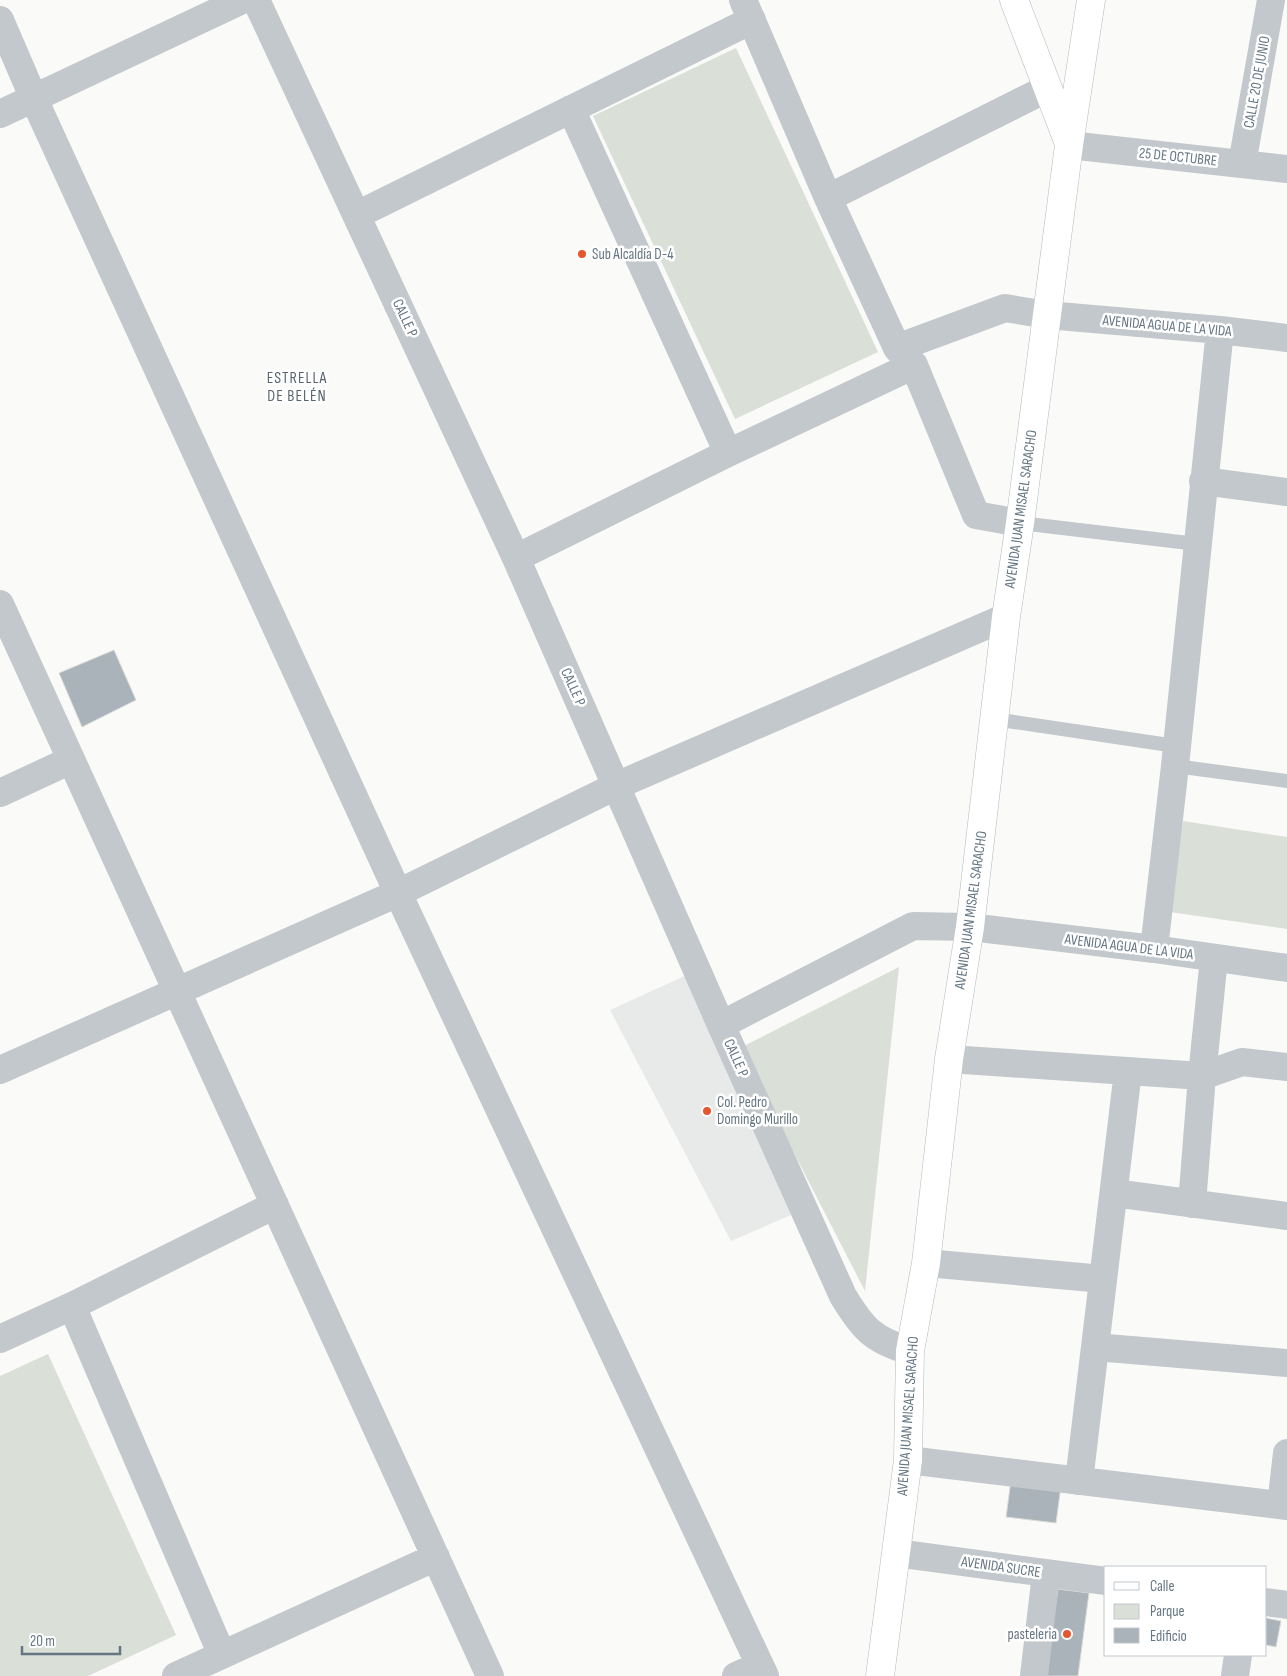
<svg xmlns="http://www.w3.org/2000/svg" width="1287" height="1676" font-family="'Sofia Sans Condensed',sans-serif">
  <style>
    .built { fill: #e8e9e9 }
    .green { fill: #dadfd7 }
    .building { fill: #aab3b9; stroke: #dcdcda }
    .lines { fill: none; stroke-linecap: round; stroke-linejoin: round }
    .secondary-casing { stroke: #b3babf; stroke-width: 29 }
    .lane { stroke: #c3c8cc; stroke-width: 14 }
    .street { stroke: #c3c8cc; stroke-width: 28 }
    .secondary { stroke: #fff; stroke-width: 28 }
    .poi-dot { fill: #e4572e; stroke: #fff; stroke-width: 2 }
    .labels { text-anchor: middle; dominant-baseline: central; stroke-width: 5; stroke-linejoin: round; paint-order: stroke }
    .street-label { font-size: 15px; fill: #657683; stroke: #fff }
    .poi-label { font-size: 15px; fill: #657683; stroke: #fff; text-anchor: start }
    .neighbourhood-label { font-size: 16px; letter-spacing: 1px; fill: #57646e; stroke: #fff }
  </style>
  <rect width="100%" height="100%" fill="#fafaf8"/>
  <path class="built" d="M689 974 798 1212 731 1241 610 1010Z"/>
  <path class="green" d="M736 48 878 352 735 419 593 116Z
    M1183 821 1287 837V929L1170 912Z
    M899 967 865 1291 740 1048Z
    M48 1354 176 1635 88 1676H0V1376Z"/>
  <path class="building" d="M114 650 136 700 82 727 59 673Z
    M1011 1480 1061 1486 1056 1523 1006 1517Z
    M1058 1589 1089 1593 1078 1676H1045Z
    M1266 1618 1281 1621 1276 1647 1266 1645Z"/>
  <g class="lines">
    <g class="secondary-casing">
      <path id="secondary" d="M1014 0 1068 141
        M880 1676 908 1460 910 1351 926 1263 949 1059 970 927 1006 617 1020 523 1069 145 1091 0"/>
    </g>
    <path class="lane" d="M1020 523 1197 544
      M994 719 1176 746
      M1175 766 1287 781"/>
    <path class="street" d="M256 0 516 558 721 1025 843 1296C863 1329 873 1340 910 1351
      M743 0 828 198 897 348 914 365 976 515 1020 523
      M0 20 34 99 398 893 765 1676
      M571 109 728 453
      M0 114 242 0
      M1069 145 1287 169
      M1242 164 1271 0
      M828 198 1048 88
      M357 215 752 20
      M897 348 1005 308 1047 315 1220 330 1287 338
      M1203 481 1287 492
      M516 558 728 453 914 365
      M0 604 490 1676
      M0 793 71 760
      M1154 949 1175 766 1220 330
      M721 1025 913 926 970 927 1154 949 1287 968
      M949 1059 1202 1076 1242 1062 1287 1067
      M0 1070 398 893 616 786 1006 617
      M1114 1193 1287 1216
      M1192 1204 1202 1076 1214 958
      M926 1263 1103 1279
      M72 1306 222 1655
      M0 1339 72 1306 275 1205
      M1095 1347 1287 1363
      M908 1460 1287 1506
      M1079 1481 1128 1071
      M1281 1505 1287 1453
      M896 1553 1106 1581
      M1266 1602 1287 1605
      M176 1676 436 1557
      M736 1676 760 1665
      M1034 1676 1046 1574
      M1235 1676 1238 1655"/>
    <use href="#secondary" class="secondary"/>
  </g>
  <g class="poi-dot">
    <circle cx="582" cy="254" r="5"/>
    <circle cx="707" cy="1111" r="5"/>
    <circle cx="1067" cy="1634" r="5"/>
  </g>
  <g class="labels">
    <g class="street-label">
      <text transform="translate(1257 82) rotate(-80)">CALLE 20 DE JUNIO</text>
      <text transform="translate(1178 157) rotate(6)">25 DE OCTUBRE</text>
      <text transform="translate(405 318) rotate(65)">CALLE P</text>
      <text transform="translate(1167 326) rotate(5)">AVENIDA AGUA DE LA VIDA</text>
      <text transform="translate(1021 509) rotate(-82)">AVENIDA JUAN MISAEL SARACHO</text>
      <text transform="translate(573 687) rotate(66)">CALLE P</text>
      <text transform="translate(971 910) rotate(-82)">AVENIDA JUAN MISAEL SARACHO</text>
      <text transform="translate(1129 947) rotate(7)">AVENIDA AGUA DE LA VIDA</text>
      <text transform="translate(736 1058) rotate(66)">CALLE P</text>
      <text transform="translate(908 1416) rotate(-86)">AVENIDA JUAN MISAEL SARACHO</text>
      <text transform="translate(1001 1567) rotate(8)">AVENIDA SUCRE</text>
    </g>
    <g class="poi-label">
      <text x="592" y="254">Sub Alcaldía D-4</text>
      <text x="717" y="1102">Col. Pedro<tspan x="717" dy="17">Domingo Murillo</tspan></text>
      <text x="1057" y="1634" text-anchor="end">pasteleria</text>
    </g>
    <g class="neighbourhood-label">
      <text x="297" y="378">ESTRELLA<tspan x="297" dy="18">DE BELÉN</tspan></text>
    </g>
  </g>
  <rect x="1104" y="1566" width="162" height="90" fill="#ffffff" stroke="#c1c8cd"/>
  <rect x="1114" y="1582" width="25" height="8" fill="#ffffff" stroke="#c1c8cd"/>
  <text x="1150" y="1591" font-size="15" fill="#657683">Calle</text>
  <rect x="1114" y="1604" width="25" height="15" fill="#dadfd7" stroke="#c1c8cd"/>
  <text x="1150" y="1616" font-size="15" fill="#657683">Parque</text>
  <rect x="1114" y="1628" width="25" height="15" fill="#aab3b9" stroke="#c1c8cd"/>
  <text x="1150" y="1641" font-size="15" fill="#657683">Edificio</text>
  <path d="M22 1646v8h98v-8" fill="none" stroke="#657683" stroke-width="2.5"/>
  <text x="30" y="1646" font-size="15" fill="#657683" stroke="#ffffff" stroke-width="4" paint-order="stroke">20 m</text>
</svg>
